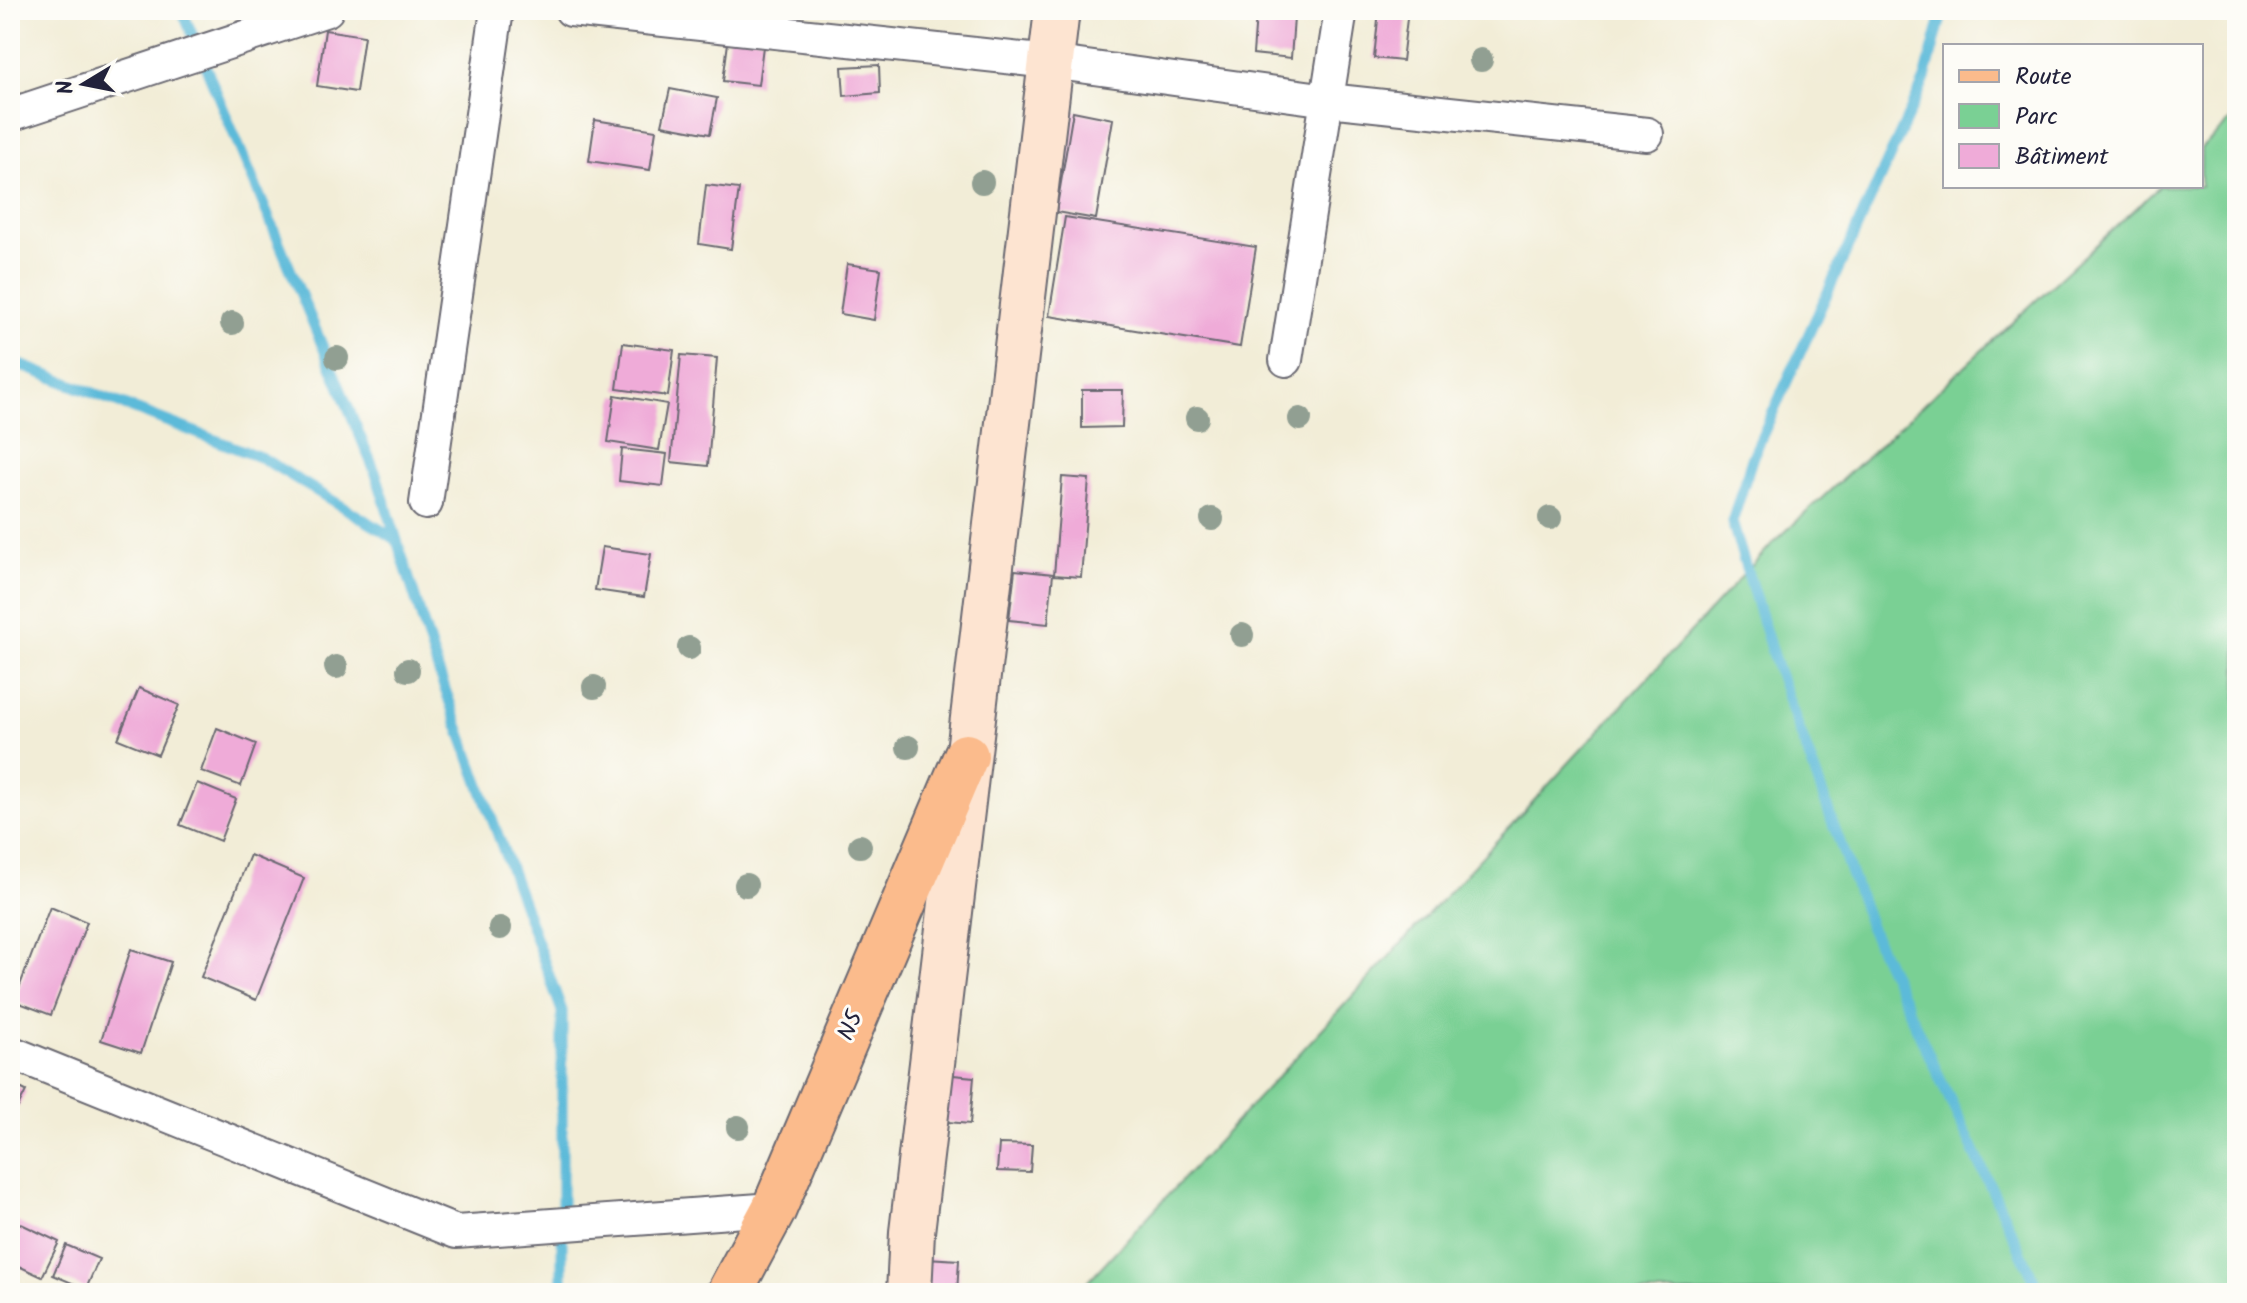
<svg xmlns="http://www.w3.org/2000/svg" width="2247" height="1303" font-family="Kalam,sans-serif">
  <style>
    .green { fill: #7ad094; stroke: #4e7968; stroke-width: 2 }
    .lines { fill: none; stroke-linecap: round; stroke-linejoin: round }
    .stream { stroke: #5bbad9; stroke-width: 11 }
    .building { fill: #efabd8 }
    .minor-casing { stroke: #6b6972; stroke-width: 36 }
    .secondary-casing { stroke: #6b6972; stroke-width: 48 }
    .primary-casing { stroke: #6b6972; stroke-width: 48 }
    .minor { stroke: #fff; stroke-width: 32 }
    .secondary { stroke: #fde4d1; stroke-width: 44 }
    .primary { stroke: #fbbb8c; stroke-width: 44 }
    .tree { fill: #919f92 }
    .labels { text-anchor: middle; dominant-baseline: central; stroke-width: 6; stroke-linejoin: round; paint-order: stroke }
    .street-label { font-size: 24px; fill: #22223b; stroke: #fdfcf7 }
  </style>
  <rect width="100%" height="100%" fill="#fdfcf7"/>
  <filter id="ink" filterUnits="userSpaceOnUse"><feTurbulence type="fractalNoise" baseFrequency=".0125" numOctaves="2"/><feDisplacementMap in="SourceGraphic" scale="16" xChannelSelector="R" yChannelSelector="G"/><feConvolveMatrix kernelMatrix="1 2 1 2 8 2 1 2 1" color-interpolation-filters="sRGB"/></filter>
  <filter id="wash" filterUnits="userSpaceOnUse"><feTurbulence type="fractalNoise" baseFrequency=".006" numOctaves="4" result="noise"/><feDisplacementMap in="SourceGraphic" scale="32" xChannelSelector="R" yChannelSelector="G"/><feGaussianBlur stdDeviation="1.8" result="paint"/><feColorMatrix in="noise" values="0 0 0 0 0 0 0 0 0 0 0 0 0 0 0 0 0 1.4 0 .05"/><feComposite in="paint" operator="in"/></filter>
  <g filter="url(#wash)">
    <rect width="100%" height="100%" fill="#f2edd7"/>
    <path class="green" d="M2237 115V1293H1077L1771 545 2160 186H2201V148Z"/>
    <g class="lines">
      <path class="stream" d="M182 10 376 474 438 670 562 1011V1293
        M1943 10 1925 79 1753 456 1732 522 1775 662 1872 932 2040 1293
        M10 361 262 458 396 539"/>
    </g>
    <g id="blocks">
      <path class="building" d="M1379 10H1408L1402 61 1374 58Z
        M1256 15 1294 18 1291 58 1253 54Z
        M325 30 364 36 356 92 317 86Z
        M729 35 764 39 758 85 723 81Z
        M879 65 880 93 844 96 842 67Z
        M670 89 717 98 710 134 662 125Z
        M1073 111 1113 119 1096 219 1056 212Z
        M595 120 656 130 650 170 589 161Z
        M706 185 739 189 731 249 699 244Z
        M1065 217 1256 247 1240 347 1049 316Z
        M847 264 881 269 874 320 840 314Z
        M623 343 674 350 668 396 617 389Z
        M681 355 717 358 708 466 671 462Z
        M1082 390H1123L1122 427 1082 428Z
        M615 395 667 404 659 450 608 442Z
        M622 449 667 454 663 486 619 481Z
        M1062 477 1089 479 1081 577 1054 575Z
        M602 547 651 554 644 597 595 590Z
        M1015 570 1053 574 1048 624 1009 620Z
        M139 688 179 705 158 755 118 739Z
        M217 728 256 744 241 786 201 771Z
        M197 783 236 799 220 841 180 825Z
        M250 855 304 878 256 1000 201 977Z
        M50 907 87 922 51 1015 14 1001Z
        M131 949 171 962 141 1053 101 1040Z
        M942 1074 974 1077 970 1124 937 1121Z
        M10 1083 26 1091 18 1107 10 1102Z
        M999 1144 1032 1145 1030 1172 997 1171Z
        M15 1221 59 1242 42 1277 10 1262V1232Z
        M66 1245 99 1259 86 1289 53 1275Z
        M926 1258 959 1260 957 1293H924Z"/>
    </g>
  </g>
  <g filter="url(#ink)">
    <use href="#blocks" fill-opacity="0" stroke="#6b6972" stroke-width="2"/>
    <g class="lines">
      <g class="minor-casing">
        <path id="minor" d="M571 10 1050 62 1328 100 1647 134
          M10 115 327 10
          M1286 360 1341 10
          M426 503 497 10
          M10 1052 456 1232 774 1209"/>
      </g>
      <g class="secondary-casing">
        <path id="secondary" d="M909 1293 912 1232 1057 10"/>
      </g>
      <g class="primary-casing">
        <path id="primary" d="M729 1293 774 1209 966 756"/>
      </g>
      <use href="#minor" class="minor"/>
      <use href="#secondary" class="secondary"/>
      <use href="#primary" class="primary"/>
    </g>
    <g class="tree">
      <circle cx="1481" cy="60" r="12"/>
      <circle cx="982" cy="182" r="12"/>
      <circle cx="232" cy="323" r="12"/>
      <circle cx="337" cy="358" r="12"/>
      <circle cx="1197" cy="418" r="12"/>
      <circle cx="1300" cy="419" r="12"/>
      <circle cx="1550" cy="518" r="12"/>
      <circle cx="1212" cy="519" r="12"/>
      <circle cx="1242" cy="635" r="12"/>
      <circle cx="689" cy="648" r="12"/>
      <circle cx="336" cy="667" r="12"/>
      <circle cx="408" cy="670" r="12"/>
      <circle cx="594" cy="687" r="12"/>
      <circle cx="908" cy="747" r="12"/>
      <circle cx="860" cy="846" r="12"/>
      <circle cx="746" cy="885" r="12"/>
      <circle cx="500" cy="928" r="12"/>
      <circle cx="738" cy="1127" r="12"/>
    </g>
  </g>
  <g class="labels">
    <g class="street-label">
      <text transform="translate(851 1026) rotate(-67)">N5</text>
    </g>
  </g>
  <rect width="2247" height="1303" fill="none" stroke="#fdfcf7" stroke-width="40"/>
  <rect x="1943" y="44" width="260" height="144" fill="#fdfcf7" stroke="#a5a5ac" stroke-width="2"/>
  <rect x="1959" y="70" width="40" height="12" fill="#fbbb8c" stroke="#a5a5ac" stroke-width="2"/>
  <text x="2015" y="84" font-size="24" fill="#22223b">Route</text>
  <rect x="1959" y="104" width="40" height="24" fill="#7ad094" stroke="#a5a5ac" stroke-width="2"/>
  <text x="2015" y="124" font-size="24" fill="#22223b">Parc</text>
  <rect x="1959" y="144" width="40" height="24" fill="#efabd8" stroke="#a5a5ac" stroke-width="2"/>
  <text x="2015" y="164" font-size="24" fill="#22223b">Bâtiment</text>
  <g transform="translate(84 84) rotate(260)" stroke="#fdfcf7" stroke-width="6" paint-order="stroke">
  <path d="M0-6L14 30L0 20L-14 30Z" fill="#22223b"/>
  <text y="-12" font-size="22" font-weight="bold" text-anchor="middle" fill="#22223b">N</text>
  </g>
</svg>
